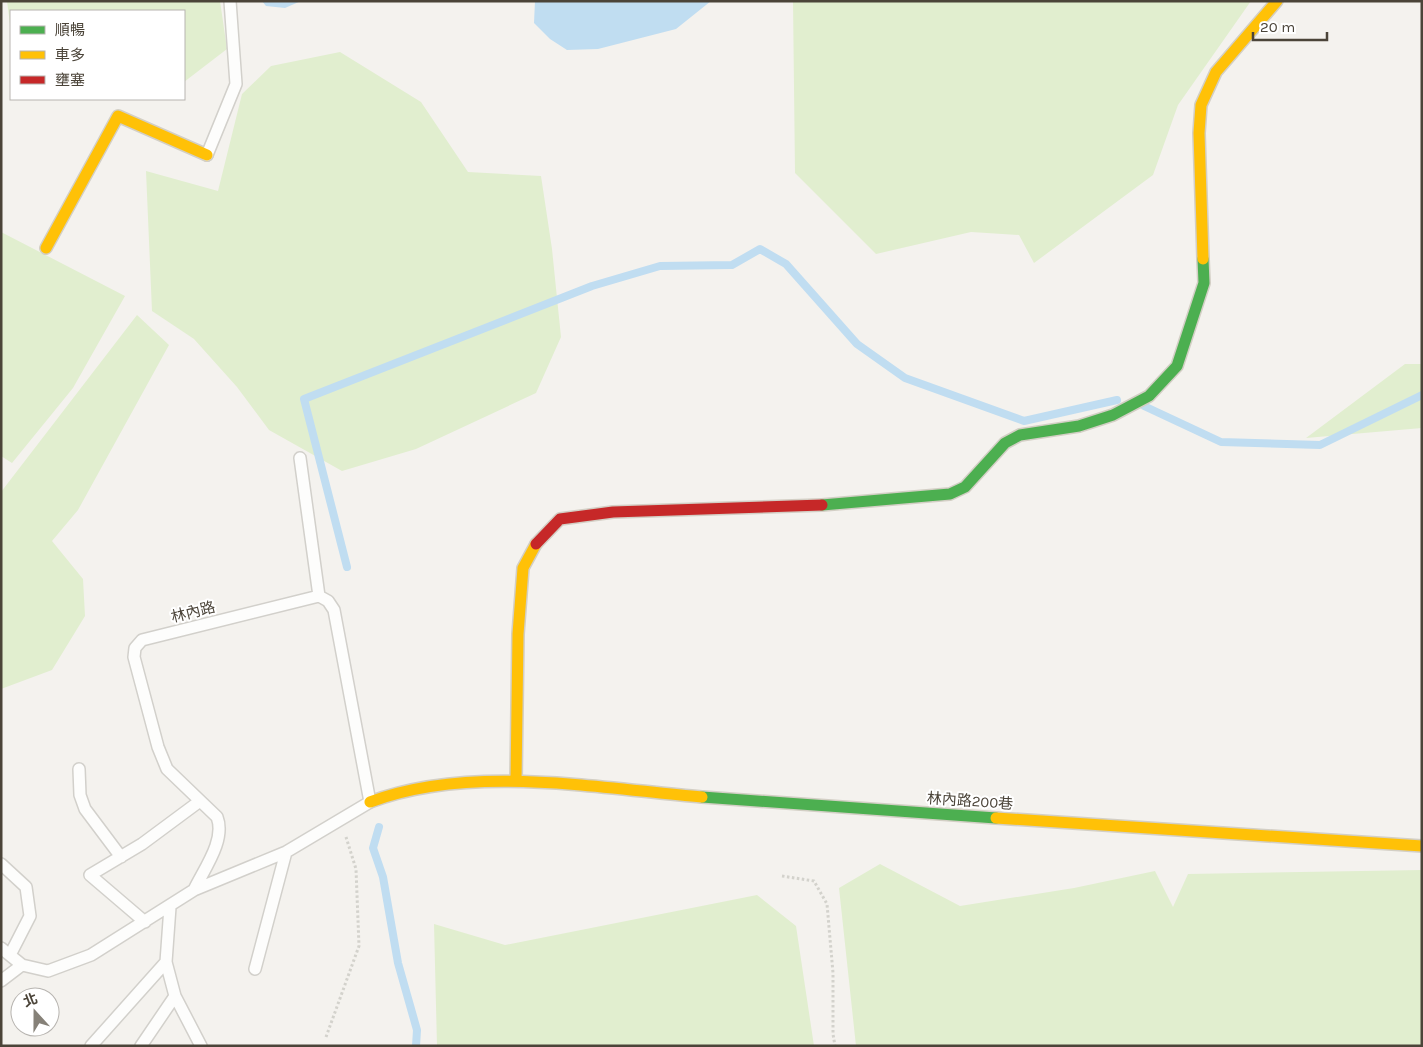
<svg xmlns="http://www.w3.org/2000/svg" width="1423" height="1047" font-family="Karla,'Noto Sans TC',sans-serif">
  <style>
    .green { fill: #e1eecf }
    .water { fill: #c0ddf1 }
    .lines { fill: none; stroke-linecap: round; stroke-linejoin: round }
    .stream { stroke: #c0ddf1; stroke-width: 8 }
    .lane-casing { stroke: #d2d0cb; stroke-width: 14 }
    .fast-casing { stroke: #d3cfc5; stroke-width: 14 }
    .slow-casing { stroke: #d3cfc5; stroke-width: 14 }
    .jam-casing { stroke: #d3cfc5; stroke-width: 14 }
    .path { stroke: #d3d2cc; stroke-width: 3; stroke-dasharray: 2.5 2.5; stroke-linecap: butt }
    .lane { stroke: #fdfdfc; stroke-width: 11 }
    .fast { stroke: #4caf50; stroke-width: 11 }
    .slow { stroke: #ffc107; stroke-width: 11 }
    .jam { stroke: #c62828; stroke-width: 11 }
    .labels { text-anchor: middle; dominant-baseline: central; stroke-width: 4; stroke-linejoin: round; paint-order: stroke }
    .street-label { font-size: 15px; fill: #4b4439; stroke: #fff }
  </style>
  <rect width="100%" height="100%" fill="#f4f2ee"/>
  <path class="green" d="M7 1H220L227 49 184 82V11H11V32Z
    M793 1H1251L1178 105 1153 175 1034 263 1019 235 971 232 876 254 795 173Z
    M340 52 421 102 468 172 541 176 552 249 561 337 536 393 416 449 342 471 269 430 237 387 194 339 152 311 146 171 218 191 242 94 271 66Z
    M1 232 125 296 73 388 12 463 1 456Z
    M137 315 169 345 78 510 52 541 83 579 85 616 52 670 1 689V492Z
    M1405 364H1422V428L1306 438Z
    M880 864 960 906 1074 888 1155 871 1173 907 1188 874 1422 870V1046H856L839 888Z
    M757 895 796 926 814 1046H437L434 924 505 945Z"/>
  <path class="water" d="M262 1H301L285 8 266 6Z
    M535 1H711L676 29 598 49 567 50 550 39 534 23Z"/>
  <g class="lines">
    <path class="stream" d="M1144 406 1221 442 1320 445 1422 395
      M347 567 304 399 592 286 660 266 732 265 760 249 786 264 857 344 905 378 1024 421 1117 400
      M379 827 373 848 383 877 398 963 417 1030 416 1046"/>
    <g class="lane-casing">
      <path id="lane" d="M207 155 236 84 230 1
        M300 458 319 596
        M79 769 80 795 85 809 121 857
        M1 864 26 887 30 916 10 955
        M170 907 166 962 175 996 201 1046
        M145 922 90 875 142 844 200 801
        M1 948 22 965 48 971 91 955 194 890 286 852 370 802 334 610 328 601 319 596 142 640 135 648 134 657 158 747 167 769 217 817C226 840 204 869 194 890
        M255 969 286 852
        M1 981 22 965
        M91 1046 166 962
        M141 1046 175 996"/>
    </g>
    <g class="fast-casing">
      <path id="fast" d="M822 505 950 494 965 487 1005 443 1020 435 1079 426 1113 415 1149 396 1177 366 1204 283 1203 259
        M702 797 996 818"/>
    </g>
    <g class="slow-casing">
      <path id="slow" d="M46 248 118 116 207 155
        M1203 259 1199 133 1201 105 1216 72 1277 1
        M516 781 518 634 523 568 536 544
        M370 802C470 764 597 788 702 797
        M996 818 1422 846"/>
    </g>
    <g class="jam-casing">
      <path id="jam" d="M536 544 560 519 613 512 822 505"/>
    </g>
    <path class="path" d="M782 876 814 881 827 904 833 973V1034L835 1046
      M326 1037 359 946 356 869 346 837"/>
    <use href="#lane" class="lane"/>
    <use href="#fast" class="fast"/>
    <use href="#slow" class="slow"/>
    <use href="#jam" class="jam"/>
  </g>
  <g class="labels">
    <g class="street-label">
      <text transform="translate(193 612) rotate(-14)">林內路</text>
      <text transform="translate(970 801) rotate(4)">林內路200巷</text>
    </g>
  </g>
  <rect width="1423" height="1047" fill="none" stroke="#4b4439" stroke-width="5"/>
  <rect x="10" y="10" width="175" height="90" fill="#ffffff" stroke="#b7b4b0"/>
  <rect x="20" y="26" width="25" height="8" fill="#4caf50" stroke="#b7b4b0"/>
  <text x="55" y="35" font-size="15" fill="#4b4439">順暢</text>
  <rect x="20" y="51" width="25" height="8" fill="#ffc107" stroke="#b7b4b0"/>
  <text x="55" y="60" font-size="15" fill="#4b4439">車多</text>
  <rect x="20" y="76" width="25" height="8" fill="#c62828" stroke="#b7b4b0"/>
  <text x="55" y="85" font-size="15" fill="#4b4439">壅塞</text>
  <g transform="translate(35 1012) rotate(339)"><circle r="24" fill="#ffffff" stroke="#b7b4b0"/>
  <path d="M0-4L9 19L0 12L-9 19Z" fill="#868178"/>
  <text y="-8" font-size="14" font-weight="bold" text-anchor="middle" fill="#4b4439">北</text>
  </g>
  <path d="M1253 32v8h74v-8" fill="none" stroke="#4b4439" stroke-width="2.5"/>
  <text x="1260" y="32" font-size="15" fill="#4b4439" stroke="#ffffff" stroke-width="4" paint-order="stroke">20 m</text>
</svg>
